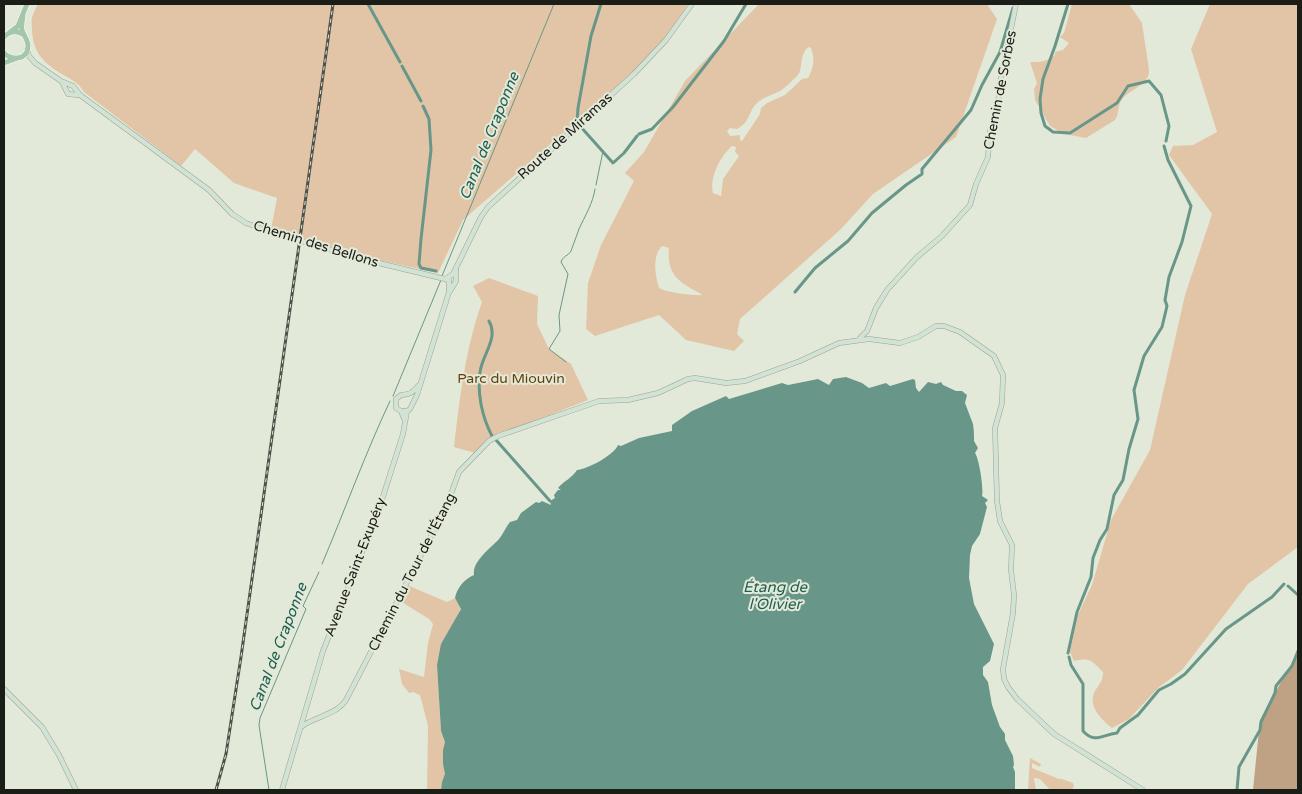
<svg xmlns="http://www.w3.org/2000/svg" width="1302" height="794" font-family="'Varela Round',sans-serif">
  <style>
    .green { fill: #e2c5a7; fill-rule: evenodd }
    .forest { fill: #bfa183 }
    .water { fill: #68978a }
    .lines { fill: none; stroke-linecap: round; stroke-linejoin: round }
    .stream { stroke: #68978a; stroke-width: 1 }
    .canal { stroke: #68978a; stroke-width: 3 }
    .secondary-casing { stroke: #9da293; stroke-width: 5.5 }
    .primary-casing { stroke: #fff; stroke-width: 6 }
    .secondary { stroke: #d1e3d4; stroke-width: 4.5 }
    .primary { stroke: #a4c7aa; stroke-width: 5 }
    .rail-casing { stroke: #4e5149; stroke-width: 3 }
    .rail { stroke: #e3e9d8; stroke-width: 1; stroke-dasharray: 4; stroke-linecap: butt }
    .labels { text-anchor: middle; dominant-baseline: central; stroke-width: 4; stroke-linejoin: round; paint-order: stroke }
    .street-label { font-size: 14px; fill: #1b1d17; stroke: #e3e9d8 }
    .park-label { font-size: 14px; fill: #663e07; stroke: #e3e9d8 }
    .water-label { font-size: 15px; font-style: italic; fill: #205f51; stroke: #e3e9d8 }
  </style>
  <rect width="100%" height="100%" fill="#e3e9d8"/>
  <path class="green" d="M38 4H688L662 47 463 220 438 273 351 254 271 229 277 198 234 183 195 149 181 166 84 92C78 81 67 78 57 71 40 60 33 49 32 30 32 26 31 22 32 18 33 13 36 8 38 4Z
    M759 4H987L997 19 956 137 873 194 840 230 740 319 737 334 744 341 734 351 686 340 659 315 595 336 586 329 588 283 601 245 634 181 625 173 644 152 685 81ZM808 47 811 48C815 60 814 67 808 78L802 79 785 95 767 103 761 108 760 114 742 141 740 140V135L730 136 727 131 730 128 737 129C750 122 748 113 756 104 761 98 772 95 780 91 785 88 793 80 797 76 804 68 798 58 808 47ZM732 146 736 147 735 152 739 156 723 179 721 196 713 193C709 178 721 155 732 146ZM662 246 669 248C667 269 674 279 692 289 695 291 699 292 702 295 694 296 665 292 659 288 655 275 652 256 662 246Z
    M1072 4H1129L1142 23 1149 70C1150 84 1132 89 1123 98 1117 104 1120 113 1115 120L1086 138 1064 134 1050 126 1035 100 1034 89 1037 83 1030 62C1040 62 1047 62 1055 55V52L1063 50 1069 43 1060 37 1064 33Z
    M1210 4H1298V547L1248 584 1182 670 1158 688 1129 719 1112 728C1101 719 1087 706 1095 691 1100 683 1103 681 1103 672 1092 661 1090 657 1074 661L1070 652 1077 617 1092 585 1111 520 1150 450 1185 295 1212 214 1169 155 1173 146 1193 145 1217 132 1191 49Z
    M489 278 538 296 537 324 549 349 571 364 588 400 493 437 475 453 454 447C460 397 465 350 482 302L473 286Z
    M407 585 447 602 455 598 461 608 452 626 437 665 441 731 445 742 443 750V764L446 774 442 782 441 790H427L428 726 420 695 413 692 409 693 402 684 399 669 424 677 428 643 433 624 429 619 400 601Z
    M1030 758 1041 764 1040 767 1032 763V768L1059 779H1062L1073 783 1074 786 1072 790H1050L1040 779 1034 778 1036 790H1028Z"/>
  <path class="forest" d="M1298 652V790H1253L1260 720Z"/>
  <path class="water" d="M846 377 862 383 869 388 886 383 890 386C898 384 905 381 913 379L915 380 916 388 919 392 928 382 936 384 941 382 943 385 956 391H962L967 395 965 403 973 424C974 430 974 435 974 441L978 448 975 453C979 458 984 489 982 496L988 500 985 503 987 507 980 534 972 546 970 555 969 578 974 604 994 644 990 661 983 667V675L988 682 992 705 1000 727 1005 734V740L1013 756 1014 765 1013 767 1015 772V790H441L442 782 445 774 443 764V750L445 742 441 731 437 665 441 644 461 609 455 598C457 588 464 579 474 575 472 561 491 548 499 539 503 534 506 527 510 522L517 520 521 513 536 502 539 503 542 501 551 505 550 501 555 498 554 495 558 490H561L558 488C564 481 572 478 577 470 588 469 614 455 618 445L621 446 639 438 672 431V425L692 411 726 396 729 399 782 383 788 385 818 379 829 385 833 379Z"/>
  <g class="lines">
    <path class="stream" d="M596 185 603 151
      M442 276 554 4
      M566 362 549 349 560 331 559 315 568 274 561 262C563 256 568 256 571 251 574 244 576 236 579 229 585 216 593 203 595 189
      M393 396 441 280
      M322 564C345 510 365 454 390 401
      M269 790 259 725 260 718 306 609 303 606 319 572"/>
    <path class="canal" d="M368 4 400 62
      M1068 4 1055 46 1043 79 1040 99 1041 113 1045 126 1053 132 1070 133 1117 103 1128 86 1149 81 1161 95 1169 126 1166 141
      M402 66 421 101
      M423 106 429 119 431 150 421 239 419 264 421 268 436 271
      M577 122 578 108 591 36 601 4
      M580 126 613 163 624 153 637 136
      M639 134 652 129 673 107 724 41 746 4
      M795 292 815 268 848 241 872 213 906 185 922 174V169L971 110 982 85 1000 52 1013 8
      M489 321C499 338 482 355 480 372 477 393 482 417 492 436
      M496 440 550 501
      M1288 586 1298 595
      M1068 653 1077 612 1091 577 1093 558 1100 540 1107 529 1114 495 1123 480 1129 449 1138 419 1134 390 1144 356 1162 327 1167 306 1165 300 1169 277 1182 242 1191 206 1168 160 1164 146
      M1069 657 1071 665 1083 684V731C1095 744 1101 735 1117 733L1120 728 1138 715 1159 690 1171 684 1185 674 1226 629 1272 597 1284 584
      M1237 790 1239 767 1260 730 1261 722 1275 693 1276 686 1292 666 1298 651"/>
    <g class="secondary-casing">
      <path id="secondary" d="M27 50 29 56 35 63 61 81 73 86 80 95 209 190 232 214 246 223 268 231 362 259 445 279 449 281
        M62 82 68 94 78 95
        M445 279 453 274 481 217 488 207 634 74 666 40 692 4
        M450 291 456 281V270
        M860 338 867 331 876 308 887 290 917 257 942 236 970 205 976 184 988 157 990 131 998 111 999 88 1016 4
        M401 411H407L410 409 417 395 449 292V280
        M405 421 401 411 396 408V399L401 395C410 394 411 394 418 386
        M4 689 42 727 59 755 76 790
        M301 727C315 716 335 716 346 700L447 505 459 472 489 441 498 436 599 401 628 400 658 393 688 379 695 378 726 383 745 381 800 361 839 343 869 339 900 343 918 337 936 326H944L960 332 994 356 1003 375 1002 403 995 428 997 501 1000 521 1012 545 1011 570 1014 595 1013 613 1003 669 1004 679 1008 687 1017 699 1054 734 1143 790
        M282 790 323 651 379 509 403 434 407 411"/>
    </g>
    <g class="primary-casing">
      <path id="primary" d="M10 32 18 26 27 4
        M4 37C10 31 17 30 24 35
        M4 53C12 61 28 60 28 46 28 40 24 36 22 30 21 25 23 19 23 14
        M4 63 15 59"/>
    </g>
    <use href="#secondary" class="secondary"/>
    <use href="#primary" class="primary"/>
    <g class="rail-casing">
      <path id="rail" d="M216 790 226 754 241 657 333 4"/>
    </g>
    <use href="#rail" class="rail"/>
  </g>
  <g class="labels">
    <g class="street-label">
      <text transform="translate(1000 90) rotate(-79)">Chemin de Sorbes</text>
      <text transform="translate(565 136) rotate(-42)">Route de Miramas</text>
      <text transform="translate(316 244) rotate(17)">Chemin des Bellons</text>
      <text transform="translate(355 567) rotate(-69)">Avenue Saint-Exupéry</text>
      <text transform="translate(412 572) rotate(-63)">Chemin du Tour de l'Étang</text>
    </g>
    <g class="park-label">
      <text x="511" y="378">Parc du Miouvin</text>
    </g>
    <g class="water-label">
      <text transform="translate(489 136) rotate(-68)">Canal de Craponne</text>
      <text x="775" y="587">Étang de<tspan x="775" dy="17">l'Olivier</tspan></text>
      <text transform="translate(278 647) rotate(-69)">Canal de Craponne</text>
    </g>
  </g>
  <rect width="1302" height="794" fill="none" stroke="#1b1d17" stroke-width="10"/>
</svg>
